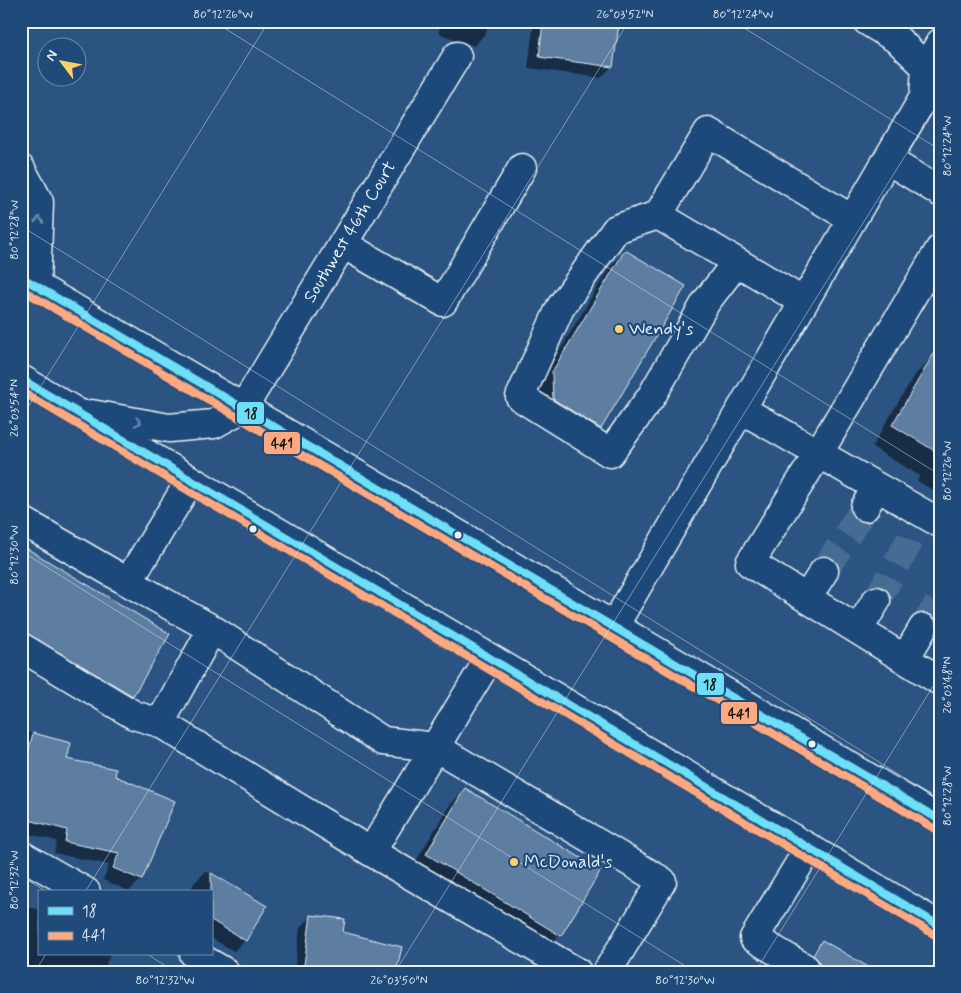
<svg xmlns="http://www.w3.org/2000/svg" width="961" height="993" font-family="Mynerve,sans-serif">
  <style>
    .shadow { fill: #0007 }
    .building { fill: #5d7da1; stroke: #e8f1f8 }
    .lines { fill: none; stroke-linecap: round; stroke-linejoin: round }
    .minor-tunnel { stroke: #476c94; stroke-width: 28; stroke-dasharray: 28 14; stroke-linecap: butt }
    .minor-casing { stroke: #e8f1f8; stroke-width: 31 }
    .major-casing { stroke: #e8f1f8; stroke-width: 31 }
    .minor { stroke: #1f4a7a; stroke-width: 28 }
    .major { stroke: #1f4a7a; stroke-width: 28 }
    .bus-1-casing { stroke: #1f4a7a; stroke-width: 11 }
    .bus-2-casing { stroke: #1f4a7a; stroke-width: 11 }
    .bus-1 { stroke: #6ddff8; stroke-width: 8 }
    .bus-2 { stroke: #ffa980; stroke-width: 8 }
    .oneway { stroke: #6f8dac }
    .ticks { fill: none; stroke: #e8f1f8; stroke-width: 1; stroke-opacity: 0.45 }
    .poi-dot { fill: #ffd166; stroke: #1f4a7a; stroke-width: 2 }
    .bus-dot { fill: #e8f1f8; stroke: #1f4a7a; stroke-width: 2 }
    .labels { text-anchor: middle; dominant-baseline: central; stroke-width: 4.5; stroke-linejoin: round; paint-order: stroke }
    .street-label { font-size: 18px; fill: #e8f1f8; stroke: #1f4a7a }
    .poi-label { font-size: 18px; fill: #e8f1f8; stroke: #1f4a7a; text-anchor: start }
    .line-badge { stroke: #1f4a7a; stroke-width: 2 }
    .pale-badge-label { font-size: 14px; text-anchor: middle; font-weight: bold; fill: #111 }
    .neatline { fill: none; stroke: #e8f1f8; stroke-width: 2 }
    .ticks-label { font-size: 12px; text-anchor: middle; fill: #e8f1f8 }
  </style>
  <rect width="100%" height="100%" fill="#2b5482"/>
  <filter id="ink" filterUnits="userSpaceOnUse"><feTurbulence type="fractalNoise" baseFrequency=".02" numOctaves="2"/><feDisplacementMap in="SourceGraphic" scale="10" xChannelSelector="R" yChannelSelector="G"/><feConvolveMatrix kernelMatrix="1 2 1 2 8 2 1 2 1" color-interpolation-filters="sRGB"/></filter>
  <g filter="url(#ink)">
    <path class="shadow" d="M442 21H501L495 27 489 25 485 34 474 46 438 33Z
      M539 21H585L612 66 601 78 528 68 533 28Z
      M625 251 600 428 584 445 537 416 536 390 609 268Z
      M934 356 940 359V494L917 481 920 476 872 447 913 377Z
      M21 546 132 695 111 716 21 663Z
      M21 731 70 744 65 760 113 776 173 802 141 880 129 891 103 880 109 865 54 853 57 841 21 832Z
      M465 789 560 935 544 952 410 871 449 806Z
      M206 871 265 907 245 940 234 951 211 938V892H189L195 882Z
      M21 907 39 909V954H110L103 972H21Z
      M312 916 396 966 446 972H294L300 928Z
      M822 941 862 972H812L806 963 815 949Z
      M146 970 164 972H144Z"/>
    <path class="building" d="M543 21H596L619 24 613 67 539 57Z
      M625 250 686 286 601 429 553 399 552 372Z
      M940 343V454L892 425Z
      M21 545 170 634 133 696 21 630Z
      M33 733 71 743 67 759 116 769 115 776 175 801 142 880 113 868 119 853 65 842 67 830 21 818V780Z
      M465 788 601 870 561 936 426 854Z
      M211 873 267 906 246 941 211 920Z
      M311 915 345 919 343 932 402 947 396 972H303Z
      M822 940 877 972H820L819 961 813 955Z"/>
    <g class="lines">
      <path class="minor-tunnel" d="M824 571 865 507
        M876 601 913 535
        M923 628 940 601"/>
      <g class="minor-casing">
        <path id="minor" d="M926 67 940 43
          M888 160 940 192
          M21 169 39 202 36 286
          M658 215 616 229 560 308 520 397 610 453 651 397 706 302 736 263
          M343 244 443 302 522 168
          M940 249 818 454 750 563 940 681
          M804 302 658 215 708 132 852 219
          M243 408 457 56
          M741 409 940 523
          M190 481 128 582 212 629
          M865 507 876 487
          M21 520 128 582
          M807 598 824 571
          M614 626 924 97 926 67 898 40 867 21
          M858 630 876 601
          M21 647 134 715 160 723
          M905 659 923 628
          M371 852 489 659
          M21 855 86 892
          M194 954 225 972
          M805 968 754 938 809 848
          M577 972 371 852 160 723 212 629 383 741 435 747 662 881 607 972"/>
      </g>
      <g class="major-casing">
        <path id="major" d="M21 277 614 626 940 820
          M21 379 940 926
          M91 414 169 428 214 424 243 408"/>
      </g>
      <use href="#minor" class="minor"/>
      <use href="#major" class="major"/>
      <g class="bus-1-casing">
        <path id="bus-1" d="M21 277 940 820
          M21 379 940 926"/>
      </g>
      <g class="bus-2-casing">
        <path id="bus-2" d="M21 289 935 829
          M21 391 935 935"/>
      </g>
      <use href="#bus-1" class="bus-1"/>
      <use href="#bus-2" class="bus-2"/>
    </g>
    <defs><path id="oneway-chevron" d="M-2-3.5L2.5 0L-2 3.5" fill="none" stroke-width="1.6" stroke-linecap="round" stroke-linejoin="round" transform="scale(1.25)"/></defs>
    <g class="oneway">
      <use href="#oneway-chevron" transform="translate(39 220) rotate(-88)"/>
      <use href="#oneway-chevron" transform="translate(138 422) rotate(11)"/>
    </g>
  </g>
  <path class="ticks" d="M213 21 940 475M733 21 940 150M21 226 940 800M21 418 269 21M21 551 695 972M21 876 47 892M85 892 629 21M147 954 175 972M35 972 46 954M395 972 940 100M755 972 940 675"/>
  <g class="poi-dot">
    <circle cx="619" cy="329" r="5"/>
    <circle cx="514" cy="862" r="5"/>
  </g>
  <g class="bus-dot">
    <circle cx="253" cy="529" r="4.5"/>
    <circle cx="458" cy="535" r="4.5"/>
    <circle cx="812" cy="744" r="4.5"/>
  </g>
  <g class="labels">
    <g class="street-label">
      <text transform="translate(350 232) rotate(-59)">Southwest 46th Court</text>
    </g>
    <g class="poi-label">
      <text x="629" y="329">Wendy's</text>
      <text x="524" y="862">McDonald's</text>
    </g>
  </g>
  <g class="line-badge">
    <rect x="236" y="401" width="29" height="24" rx="5" fill="#6ddff8"/>
    <rect x="263" y="431" width="38" height="24" rx="5" fill="#ffa980"/>
    <rect x="696" y="672" width="29" height="24" rx="5" fill="#6ddff8"/>
    <rect x="720" y="701" width="38" height="24" rx="5" fill="#ffa980"/>
  </g>
  <g class="pale-badge-label">
    <text x="251" y="418">18</text>
    <text x="282" y="448">441</text>
    <text x="710" y="689">18</text>
    <text x="739" y="718">441</text>
  </g>
  <rect width="961" height="993" fill="none" stroke="#1f4a7a" stroke-width="55"/>
  <rect x="38" y="890" width="175" height="65" fill="#1f4a7a" stroke="#6f8dac"/>
  <rect x="48" y="907" width="25" height="8" fill="#6ddff8" stroke="#6f8dac"/>
  <text x="82" y="916" font-size="15" fill="#e8f1f8">18</text>
  <rect x="48" y="932" width="25" height="8" fill="#ffa980" stroke="#6f8dac"/>
  <text x="82" y="940" font-size="15" fill="#e8f1f8">441</text>
  <g transform="translate(62 62) rotate(302)"><circle r="24" fill="#1f4a7a" stroke="#6f8dac"/>
  <path d="M0-4L9 19L0 12L-9 19Z" fill="#ffd166"/>
  <text y="-8" font-size="14" font-weight="bold" text-anchor="middle" fill="#e8f1f8">N</text>
  </g>
  <rect x="28" y="28" width="906" height="938" class="neatline"/>
  <g class="ticks-label">
    <text x="223" y="18">80°12'26"W</text>
    <text x="625" y="18">26°03'52"N</text>
    <text x="743" y="18">80°12'24"W</text>
    <text transform="translate(947 146) rotate(-90)" y="4">80°12'24"W</text>
    <text transform="translate(14 230) rotate(-90)" y="4">80°12'28"W</text>
    <text transform="translate(14 408) rotate(-90)" y="4">26°03'54"N</text>
    <text transform="translate(947 471) rotate(-90)" y="4">80°12'26"W</text>
    <text transform="translate(14 555) rotate(-90)" y="4">80°12'30"W</text>
    <text transform="translate(947 685) rotate(-90)" y="4">26°03'48"N</text>
    <text transform="translate(947 796) rotate(-90)" y="4">80°12'28"W</text>
    <text transform="translate(14 880) rotate(-90)" y="4">80°12'32"W</text>
    <text x="165" y="984">80°12'32"W</text>
    <text x="399" y="984">26°03'50"N</text>
    <text x="685" y="984">80°12'30"W</text>
  </g>
</svg>
